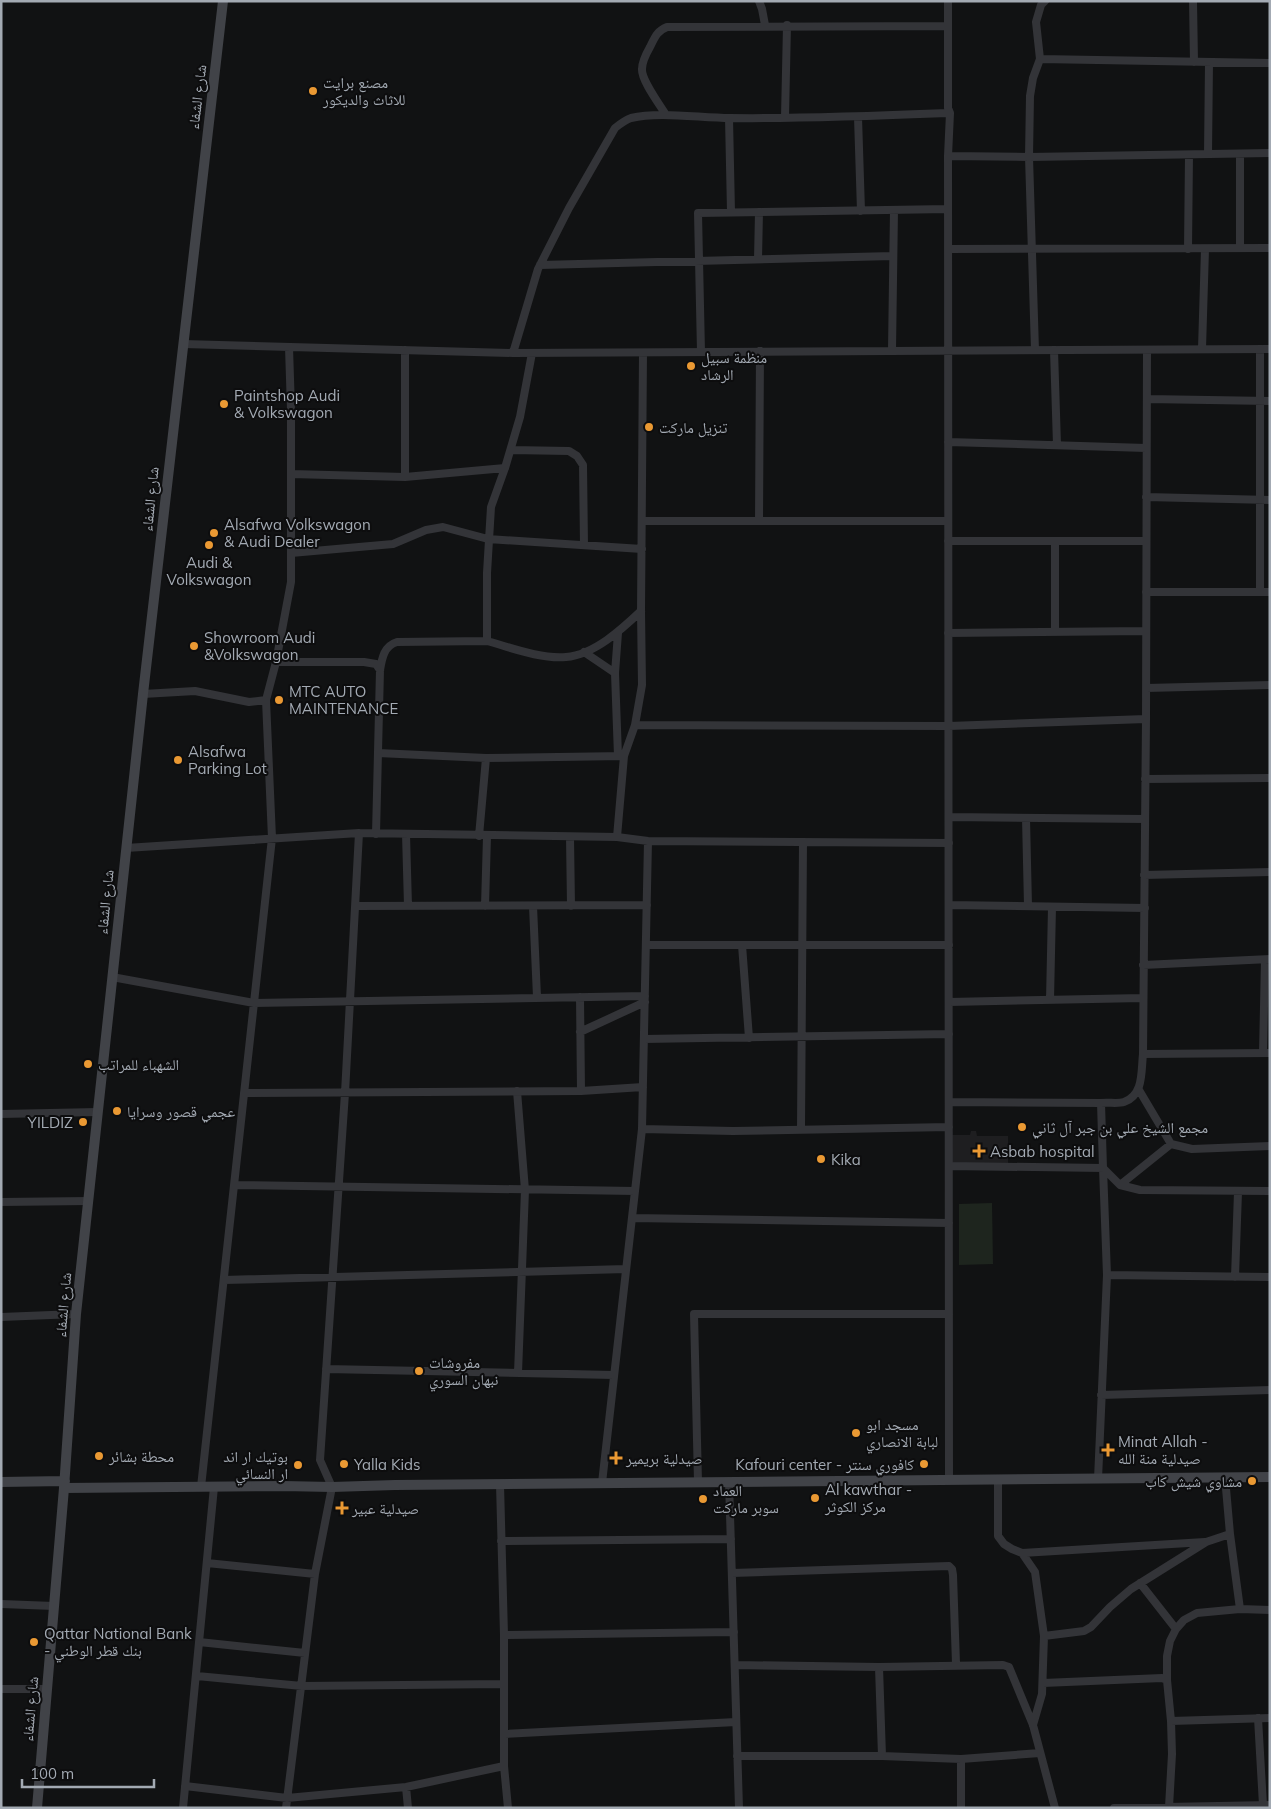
<svg xmlns="http://www.w3.org/2000/svg" width="1271" height="1809" font-family="Mulish,'Noto Naskh Arabic',sans-serif">
  <style>
    .built { fill: #1e1e20 }
    .green { fill: #1e251e }
    .lines { fill: none; stroke-linecap: round; stroke-linejoin: round }
    .street { stroke: #333438; stroke-width: 8 }
    .secondary { stroke: #414348; stroke-width: 10 }
    .poi-dot { fill: #ea9933; stroke: #0d0d0e; stroke-width: 2 }
    .labels { text-anchor: middle; dominant-baseline: central; stroke-width: 4; stroke-linejoin: round; paint-order: stroke }
    .poi-label { font-size: 15px; fill: #a3aab3; stroke: #0d0d0e; text-anchor: start }
    .street-label { font-size: 15px; fill: #a3aab3; stroke: #0d0d0e }
  </style>
  <rect width="100%" height="100%" fill="#111213"/>
  <path class="built" d="M971 1131H976L977 1136H1008V1166H949V1135H970Z"/>
  <path class="green" d="M992 1203 993 1264 959 1265V1204Z"/>
  <g class="lines">
    <path class="street" d="M759 1 762 9 765 25
      M948 1V108L950 113 948 156 949 1480
      M1193 1 1194 62
      M1040 59 1270 63
      M666 115C660 105 641 80 642 69 642 62 646 54 650 47 655 37 657 31 667 27L948 26
      M785 117 787 25
      M858 117 861 211
      M729 118 731 212
      M1208 154 1209 63
      M948 156 1029 157 1270 153
      M1240 248V154
      M948 249 1270 248
      M1188 249 1189 155
      M758 259 759 212
      M540 265 893 256
      M183 344 513 353 1270 349
      M1202 349 1205 249
      M405 350V477
      M892 350 894 210
      M1035 350 1029 157 1030 96 1033 78 1040 59 1036 22 1041 5 1045 1
      M1054 350 1057 445
      M1147 350 1146 719 1143 1054C1141 1071 1144 1095 1124 1102 1118 1104 1108 1102 1101 1103L1103 1168 1120 1185 1140 1190 1270 1191
      M701 352 698 213 948 209
      M513 353 538 269 569 208 615 128C620 124 625 120 631 118 659 111 700 118 730 118 803 119 876 116 950 113
      M532 353 520 417 505 468 491 507 487 573V641C512 648 540 659 566 657 594 655 622 629 641 611
      M1147 399 1270 401
      M948 442 1146 448
      M511 450 569 451 577 456 583 465 584 545
      M291 474 405 477 505 468
      M1146 497 1270 500
      M643 521H948
      M759 521 760 351
      M948 541H1146
      M291 553 393 544 426 530 443 527 488 539 642 549
      M1146 592H1270
      M1260 592V349
      M1055 632V541
      M618 633 615 673 618 756
      M948 633 1146 631
      M584 652 615 673
      M276 662H364L376 664 380 670
      M1146 688 1270 685
      M143 694 195 691 249 702 266 700 276 662 291 582V410L289 347
      M635 725 949 726 1146 719
      M378 753 486 758 479 836
      M486 758 624 756
      M1145 779 1270 778
      M949 817 1145 819
      M1026 818 1028 906
      M376 834 380 670C382 658 384 646 397 642L487 641
      M406 834 408 906
      M570 837 571 906
      M617 837 624 756 635 725 642 685 641 611 643 353
      M126 848 359 833 617 837 648 841 949 843
      M1144 875 1270 872
      M949 905 1145 908
      M356 906 647 905
      M485 906 487 836
      M533 906 537 997
      M646 945H949
      M742 945 749 1038
      M1143 965 1270 959
      M112 977 254 1003 645 996
      M580 997 581 1091
      M1050 1000 1052 907
      M949 1002 1143 998
      M580 1032 645 1002
      M644 1039 949 1034
      M1263 1053 1265 960
      M1143 1054 1270 1053
      M1139 1090 1171 1144 1192 1149 1270 1146
      M517 1091 525 1190 518 1373
      M244 1093 581 1091 643 1087
      M949 1102 1101 1103
      M1 1114 98 1112
      M801 1128 803 842
      M642 1129 733 1131 949 1127
      M949 1166 1103 1168 1107 1275 1098 1479
      M234 1185 635 1191
      M1120 1185 1171 1144
      M1 1202 89 1201
      M632 1218 949 1223
      M1107 1275 1270 1277
      M1235 1277 1238 1192
      M224 1280 626 1269
      M1 1317 76 1314
      M326 1369 614 1375
      M1101 1395 1270 1390
      M998 1479V1536L1004 1544 1012 1549 1022 1553 1035 1572 1044 1636 1042 1694 1033 1725
      M698 1482 694 1314H949
      M729 1482 739 1808
      M602 1483 642 1129 648 841
      M500 1484 504 1635V1766L508 1808
      M201 1487 272 838 266 700
      M1230 1534 1240 1609
      M501 1541 731 1539
      M1022 1553 1205 1542
      M207 1563 315 1574
      M732 1573 949 1566 952 1569 953 1575 956 1664
      M1140 1583 1176 1629
      M1 1604 54 1606
      M504 1635 734 1632
      M1044 1636 1084 1631 1091 1627 1110 1607 1131 1589 1206 1542 1230 1534 1225 1477
      M199 1642 305 1653
      M735 1665 879 1667 1003 1665 1009 1667 1033 1725 1055 1808
      M879 1667 882 1756
      M197 1676 302 1686 504 1684
      M1167 1680V1656L1170 1641 1176 1629 1184 1620 1197 1613 1240 1609 1270 1610
      M1043 1683 1162 1678 1167 1680 1171 1721 1270 1718
      M1 1689H47
      M1258 1718 1263 1805
      M505 1734 736 1722
      M737 1756H882L961 1759V1808
      M961 1759 1040 1753
      M185 1786 287 1798 406 1787 504 1766
      M406 1787 408 1808
      M1169 1807 1172 1754 1171 1721
      M183 1808 214 1487
      M286 1808 315 1574 332 1487 320 1460 345 1093 359 833
      M1114 1808 1270 1805"/>
    <path class="secondary" d="M1 1482 65 1481
      M64 1488 283 1486 332 1487 395 1485 1270 1477
      M37 1808 64 1488 76 1314 143 694 223 1"/>
  </g>
  <g class="poi-dot">
    <circle cx="313" cy="91" r="5"/>
    <circle cx="691" cy="366" r="5"/>
    <circle cx="224" cy="404" r="5"/>
    <circle cx="649" cy="427" r="5"/>
    <circle cx="214" cy="533" r="5"/>
    <circle cx="209" cy="545" r="5"/>
    <circle cx="194" cy="646" r="5"/>
    <circle cx="279" cy="700" r="5"/>
    <circle cx="178" cy="760" r="5"/>
    <circle cx="88" cy="1064" r="5"/>
    <circle cx="117" cy="1111" r="5"/>
    <circle cx="83" cy="1122" r="5"/>
    <circle cx="1022" cy="1127" r="5"/>
    <path d="M976.5 1143.5h5v5h5v5h-5v5h-5v-5h-5v-5h5z"/>
    <circle cx="821" cy="1159" r="5"/>
    <circle cx="419" cy="1371" r="5"/>
    <circle cx="856" cy="1433" r="5"/>
    <path d="M1105.5 1442.5h5v5h5v5h-5v5h-5v-5h-5v-5h5z"/>
    <circle cx="99" cy="1456" r="5"/>
    <path d="M613.5 1450.5h5v5h5v5h-5v5h-5v-5h-5v-5h5z"/>
    <circle cx="344" cy="1464" r="5"/>
    <circle cx="924" cy="1464" r="5"/>
    <circle cx="298" cy="1465" r="5"/>
    <circle cx="1252" cy="1481" r="5"/>
    <circle cx="815" cy="1498" r="5"/>
    <circle cx="703" cy="1499" r="5"/>
    <path d="M339.5 1500.5h5v5h5v5h-5v5h-5v-5h-5v-5h5z"/>
    <circle cx="34" cy="1642" r="5"/>
  </g>
  <g class="labels">
    <g class="poi-label">
      <text x="323" y="82">مصنع برايت<tspan x="323" dy="17">للاثاث والديكور</tspan></text>
      <text x="701" y="357">منظمة سبيل<tspan x="701" dy="17">الرشاد</tspan></text>
      <text x="234" y="395">Paintshop Audi<tspan x="234" dy="17">&amp; Volkswagon</tspan></text>
      <text x="659" y="427">تنزيل ماركت</text>
      <text x="224" y="524">Alsafwa Volkswagon<tspan x="224" dy="17">&amp; Audi Dealer</tspan></text>
      <text x="209" y="562" text-anchor="middle">Audi &amp;<tspan x="209" dy="17">Volkswagon</tspan></text>
      <text x="204" y="637">Showroom Audi<tspan x="204" dy="17">&amp;Volkswagon</tspan></text>
      <text x="289" y="691">MTC AUTO<tspan x="289" dy="17">MAINTENANCE</tspan></text>
      <text x="188" y="751">Alsafwa<tspan x="188" dy="17">Parking Lot</tspan></text>
      <text x="98" y="1064">الشهباء للمراتب</text>
      <text x="127" y="1111">عجمي قصور وسرايا</text>
      <text x="73" y="1122" text-anchor="end">YILDIZ</text>
      <text x="1032" y="1127">مجمع الشيخ علي بن جبر آل ثاني</text>
      <text x="990" y="1151">Asbab hospital</text>
      <text x="831" y="1159">Kika</text>
      <text x="429" y="1362">مفروشات<tspan x="429" dy="17">نبهان السوري</tspan></text>
      <text x="866" y="1424">مسجد ابو<tspan x="866" dy="17">لبابة الانصاري</tspan></text>
      <text x="1118" y="1441">Minat Allah -<tspan x="1118" dy="17">صيدلية منة الله</tspan></text>
      <text x="109" y="1456">محطة بشائر</text>
      <text x="288" y="1456" text-anchor="end">بوتيك ار اند<tspan x="288" dy="17">ار النسائي</tspan></text>
      <text x="626" y="1458">صيدلية بريمير</text>
      <text x="354" y="1464">Yalla Kids</text>
      <text x="914" y="1464" text-anchor="end">Kafouri center - كافوري سنتر</text>
      <text x="1242" y="1481" text-anchor="end">مشاوي شيش كاب</text>
      <text x="825" y="1489">Al kawthar -<tspan x="825" dy="17">مركز الكوثر</tspan></text>
      <text x="713" y="1490">العماد<tspan x="713" dy="17">سوبر ماركت</tspan></text>
      <text x="352" y="1508">صيدلية عبير</text>
      <text x="44" y="1633">Qattar National Bank<tspan x="44" dy="17">- بنك قطر الوطني</tspan></text>
    </g>
    <g class="street-label">
      <text transform="translate(197 97) rotate(-83)">شارع الشفاء</text>
      <text transform="translate(150 499) rotate(-84)">شارع الشفاء</text>
      <text transform="translate(105 902) rotate(-84)">شارع الشفاء</text>
      <text transform="translate(63 1305) rotate(-85)">شارع الشفاء</text>
      <text transform="translate(30 1709) rotate(-85)">شارع الشفاء</text>
    </g>
  </g>
  <rect width="1271" height="1809" fill="none" stroke="#a3aab3" stroke-width="5"/>
  <path d="M22 1779v8h132v-8" fill="none" stroke="#a3aab3" stroke-width="2.5"/>
  <text x="30" y="1779" font-size="15" fill="#a3aab3" stroke="#0d0d0e" stroke-width="4" paint-order="stroke">100 m</text>
</svg>
